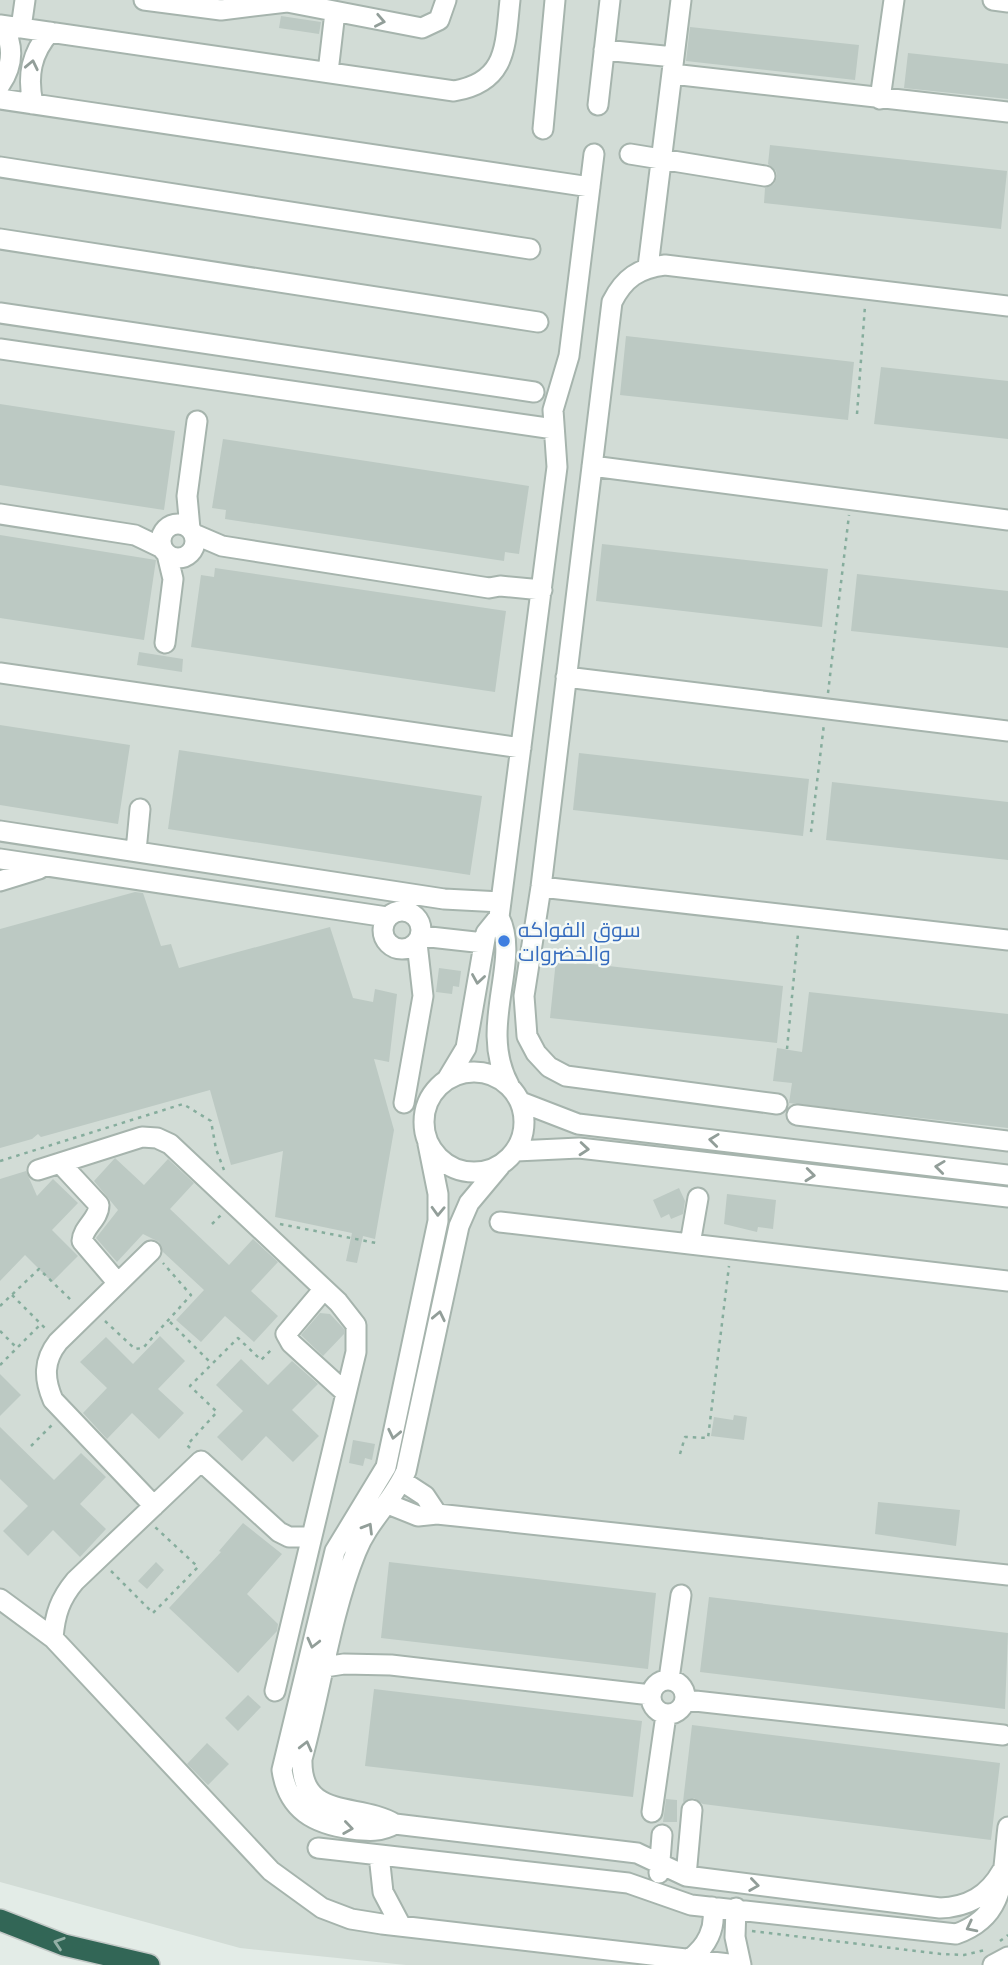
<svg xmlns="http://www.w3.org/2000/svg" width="1008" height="1965" font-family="'Work Sans',Cairo,sans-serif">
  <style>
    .built { fill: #d2dcd6 }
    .building { fill: #bcc9c3 }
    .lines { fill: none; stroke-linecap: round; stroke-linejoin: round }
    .minor-casing { stroke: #a6b4ad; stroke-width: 23 }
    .highway-casing { stroke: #c2c8c6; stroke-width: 24 }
    .path { stroke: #86ad9d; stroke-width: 2.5; stroke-dasharray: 3.5 5; stroke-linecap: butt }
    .minor { stroke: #fff; stroke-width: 19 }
    .highway { stroke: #326656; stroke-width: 21 }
    .oneway { stroke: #929e99 }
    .oneway2 { stroke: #93b0a6 }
    .shop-dot { fill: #3f7fe0; stroke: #f4f9f6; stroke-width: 2.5 }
    .labels { text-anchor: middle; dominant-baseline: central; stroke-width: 5; stroke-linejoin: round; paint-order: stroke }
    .shop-label { font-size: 21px; fill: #366cbe; stroke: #f4f9f6; text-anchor: start }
  </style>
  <rect width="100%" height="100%" fill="#e3ece7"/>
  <path class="built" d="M0 0H1008V1965H406L240 1948 0 1882Z"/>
  <path class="building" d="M281 16 321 22 319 34 279 28Z
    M690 27 859 45 855 80 686 61Z
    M908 53 1008 64V99L904 88Z
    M770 145 1007 171 1001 229 764 203 765 188 774 184 777 177 776 171 768 164Z
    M626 336 854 362 848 420 620 395Z
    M881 367 1008 381V439L874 424Z
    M0 404 175 431 164 510 0 485Z
    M223 439 529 486 519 554 505 552 504 561 225 519 226 510 212 508Z
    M0 535 156 560 144 640 0 618Z
    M602 544 828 569 822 627 596 601Z
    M215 568 506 611 495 692 191 647 201 575 214 577Z
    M857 574 1008 591V648L851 631Z
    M139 652 183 659 182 672 137 665Z
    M0 725 130 745 118 824 0 805Z
    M179 750 482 796 470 875 168 829Z
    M579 753 809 779 803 836 573 810Z
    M832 782 1008 802V860L826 840Z
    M135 892 143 893 161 946 171 944 179 968 330 927 353 998 373 1002 375 989 397 994 389 1062 374 1059 394 1130 375 1239 363 1236 357 1263 346 1261 352 1233 275 1217 283 1151 231 1165 210 1090 41 1137 38 1134 32 1139 0 1148V929Z
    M556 960 783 986 777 1043 550 1018Z
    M439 968 461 971 459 987 453 986 452 994 436 992Z
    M809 992 1008 1014V1128L789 1103 792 1083 773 1081 777 1048 802 1052Z
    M115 1158 144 1185 168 1159 194 1183 170 1209 229 1265 253 1239 278 1262 251 1291 278 1316 254 1342 225 1316 201 1342 176 1320 204 1290 163 1252 159 1242 143 1234 117 1262 96 1238 118 1210 94 1181Z
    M26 1171 37 1196 53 1179 78 1203 52 1230 78 1256 52 1282 25 1255 0 1281V1179Z
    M679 1188 685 1201 683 1214 671 1219 669 1214 661 1218 653 1200Z
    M727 1194 776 1200 773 1229 758 1227 757 1232 724 1224Z
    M320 1313 330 1314 344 1329V1334L323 1356 301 1335Z
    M160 1336 185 1361 158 1389 184 1413 159 1439 132 1413 107 1439 83 1413 107 1388 80 1362 106 1337 133 1364Z
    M241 1359 268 1385 292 1361 318 1384 292 1410 319 1436 293 1462 266 1436 242 1461 217 1437 243 1411 216 1385Z
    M0 1374 21 1395 0 1416Z
    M734 1415 747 1417 744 1440 711 1436 714 1417 733 1420Z
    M0 1427 54 1480 81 1453 106 1477 80 1504 106 1529 80 1557 53 1530 28 1556 3 1531 28 1506 0 1479Z
    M353 1440 375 1444 372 1460 365 1458 363 1466 349 1463Z
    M878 1502 960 1510 956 1546 875 1534Z
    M243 1523 282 1554 247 1594 278 1624 277 1631 238 1673 169 1608 221 1552 219 1551Z
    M156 1562 164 1570 147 1589 138 1581Z
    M389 1562 656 1593 648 1669 381 1638Z
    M709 1597 1008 1633 1005 1709 700 1672Z
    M374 1689 642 1721 633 1797 365 1766Z
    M248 1695 261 1707 238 1731 225 1718Z
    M692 1725 1000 1763 991 1840 703 1804 694 1798 683 1802Z
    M207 1743 229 1764 208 1785 187 1764Z
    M666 1799 677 1800V1822H663Z"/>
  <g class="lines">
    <g class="minor-casing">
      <path id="minor" d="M144 0 221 10 287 2 422 28 439 20 446 0
        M993 0 1008 2
        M0 25 454 91C508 82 505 45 510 0
        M21 28 25 0
        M604 50 674 57
        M328 72 335 12
        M672 74 1008 112
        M0 85C13 66 14 46 3 26
        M0 99 590 187
        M880 99 894 0
        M33 104C27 76 31 53 50 32
        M598 105 610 0
        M543 129 555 0
        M630 154 765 176
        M0 167 530 249
        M0 239 538 322
        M648 267 681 0
        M0 313 534 392
        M0 349 554 429
        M592 466 1008 520
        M0 514 135 535 162 548
        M161 541a17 17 0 1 1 34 0a17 17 0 1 1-34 0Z
        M190 529 187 496 197 421
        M194 534 222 546 489 588 500 586 542 590
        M165 643 173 579 167 554
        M0 673 521 748
        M566 677 1008 731
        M0 831 444 899 501 902
        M136 851 140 809
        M0 859 387 917
        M0 881 39 869
        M541 887 1008 940
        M383 930a19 19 0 1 1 38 0a19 19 0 1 1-38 0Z
        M421 936 484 943
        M424 1122a50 50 0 1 1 100 0a50 50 0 1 1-100 0Z
        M448 1078 466 1048 486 933 499 917
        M509 1085C477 1026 522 961 499 917L557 467 553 410 569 356 594 154
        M521 1102 578 1124 1008 1175
        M404 1103 423 996 417 943
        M777 1104 566 1076 549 1067 536 1053 527 1036 524 996 541 887 612 302C624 278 639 268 665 265L1008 306
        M797 1115 1008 1141
        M516 1151 579 1148 1008 1197
        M60 1163 99 1205C99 1219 83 1227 82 1241L117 1282
        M500 1166 469 1203 459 1226 406 1471C393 1501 368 1521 356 1552 331 1613 320 1694 302 1759 300 1821 359 1802 395 1824L637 1853 686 1876 940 1908C968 1907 988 1896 1002 1871
        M38 1170 142 1137 157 1138 170 1144 338 1302 356 1325V1352L275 1691
        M500 1222 1008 1281
        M690 1244 698 1198
        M151 1251 58 1342C43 1361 44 1379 53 1400L154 1506
        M324 1289 286 1334 291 1343 346 1393
        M402 1481 425 1496 437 1514
        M388 1504 418 1516 437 1514 1008 1575
        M0 1599 53 1638 271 1871 322 1908 351 1919 382 1924 738 1965
        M53 1638C55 1614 60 1599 75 1581L201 1461 279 1532 289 1537H311
        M325 1667 344 1664 391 1665 651 1695
        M669 1679 681 1595
        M651 1697a17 17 0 1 1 34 0a17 17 0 1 1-34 0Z
        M686 1700 1003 1735
        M652 1812 666 1715
        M395 1824C381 1832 368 1831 352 1829 314 1824 288 1810 282 1770L335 1551 386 1467 438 1221V1194L428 1144
        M318 1848 628 1883 691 1905 956 1934C1008 1916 1002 1873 1008 1827
        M379 1855 383 1892 401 1926
        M659 1873 662 1835
        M686 1876 692 1810
        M736 1908 735 1937 741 1965
        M690 1959C706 1947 717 1928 712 1907
        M993 1965 1008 1957"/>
    </g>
    <g class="highway-casing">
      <path id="highway" d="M0 1920 64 1945 149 1965"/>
    </g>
    <path class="path" d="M857 414 865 306
      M828 693 849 515
      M811 832 824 724
      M787 1049 798 934
      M0 1161 183 1104 211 1121 216 1149 224 1170
      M212 1224 221 1215
      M280 1224 376 1243
      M12 1295 46 1329
      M0 1306 39 1269 73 1302
      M105 1321 135 1349 143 1348 191 1295 163 1263
      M170 1322 212 1364
      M0 1331 17 1348
      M0 1365 41 1324
      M31 1446 54 1423
      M190 1448 187 1445 217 1412 190 1386 238 1338 261 1360 273 1348
      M680 1454 685 1437 708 1438 729 1266
      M111 1571 153 1613 198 1567 155 1527
      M752 1931 941 1954 964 1955 985 1950
      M1000 1941 1008 1935"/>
    <use href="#minor" class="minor"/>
    <use href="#highway" class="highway"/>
  </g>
  <defs><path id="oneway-chevron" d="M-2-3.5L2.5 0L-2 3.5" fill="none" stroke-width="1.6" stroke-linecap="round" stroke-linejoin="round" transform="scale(1.75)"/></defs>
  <g class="oneway">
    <use href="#oneway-chevron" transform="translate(380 21) rotate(11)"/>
    <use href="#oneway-chevron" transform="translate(32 65) rotate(-78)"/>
    <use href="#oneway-chevron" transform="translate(478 979) rotate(99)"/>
    <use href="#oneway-chevron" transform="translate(714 1140) rotate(-173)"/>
    <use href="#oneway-chevron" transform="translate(584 1149) rotate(5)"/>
    <use href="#oneway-chevron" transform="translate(940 1167) rotate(-173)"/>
    <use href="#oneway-chevron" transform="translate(810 1175) rotate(6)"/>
    <use href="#oneway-chevron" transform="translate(438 1211) rotate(92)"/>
    <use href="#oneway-chevron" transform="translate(439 1316) rotate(-78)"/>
    <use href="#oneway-chevron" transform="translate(394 1434) rotate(102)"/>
    <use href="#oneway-chevron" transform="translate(368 1528) rotate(-59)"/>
    <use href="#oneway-chevron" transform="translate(313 1643) rotate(104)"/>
    <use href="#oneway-chevron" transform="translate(306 1746) rotate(-76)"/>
    <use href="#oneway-chevron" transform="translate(348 1828) rotate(8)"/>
    <use href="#oneway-chevron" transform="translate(754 1885) rotate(8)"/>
    <use href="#oneway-chevron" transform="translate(971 1927) rotate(153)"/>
  </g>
  <use class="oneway2" href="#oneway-chevron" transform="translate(59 1943) rotate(-162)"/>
  <circle class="shop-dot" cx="504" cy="941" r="7"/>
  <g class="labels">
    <g class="shop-label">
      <text x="518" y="929">سوق الفواكه<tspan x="518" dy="24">والخضروات</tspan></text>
    </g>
  </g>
</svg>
